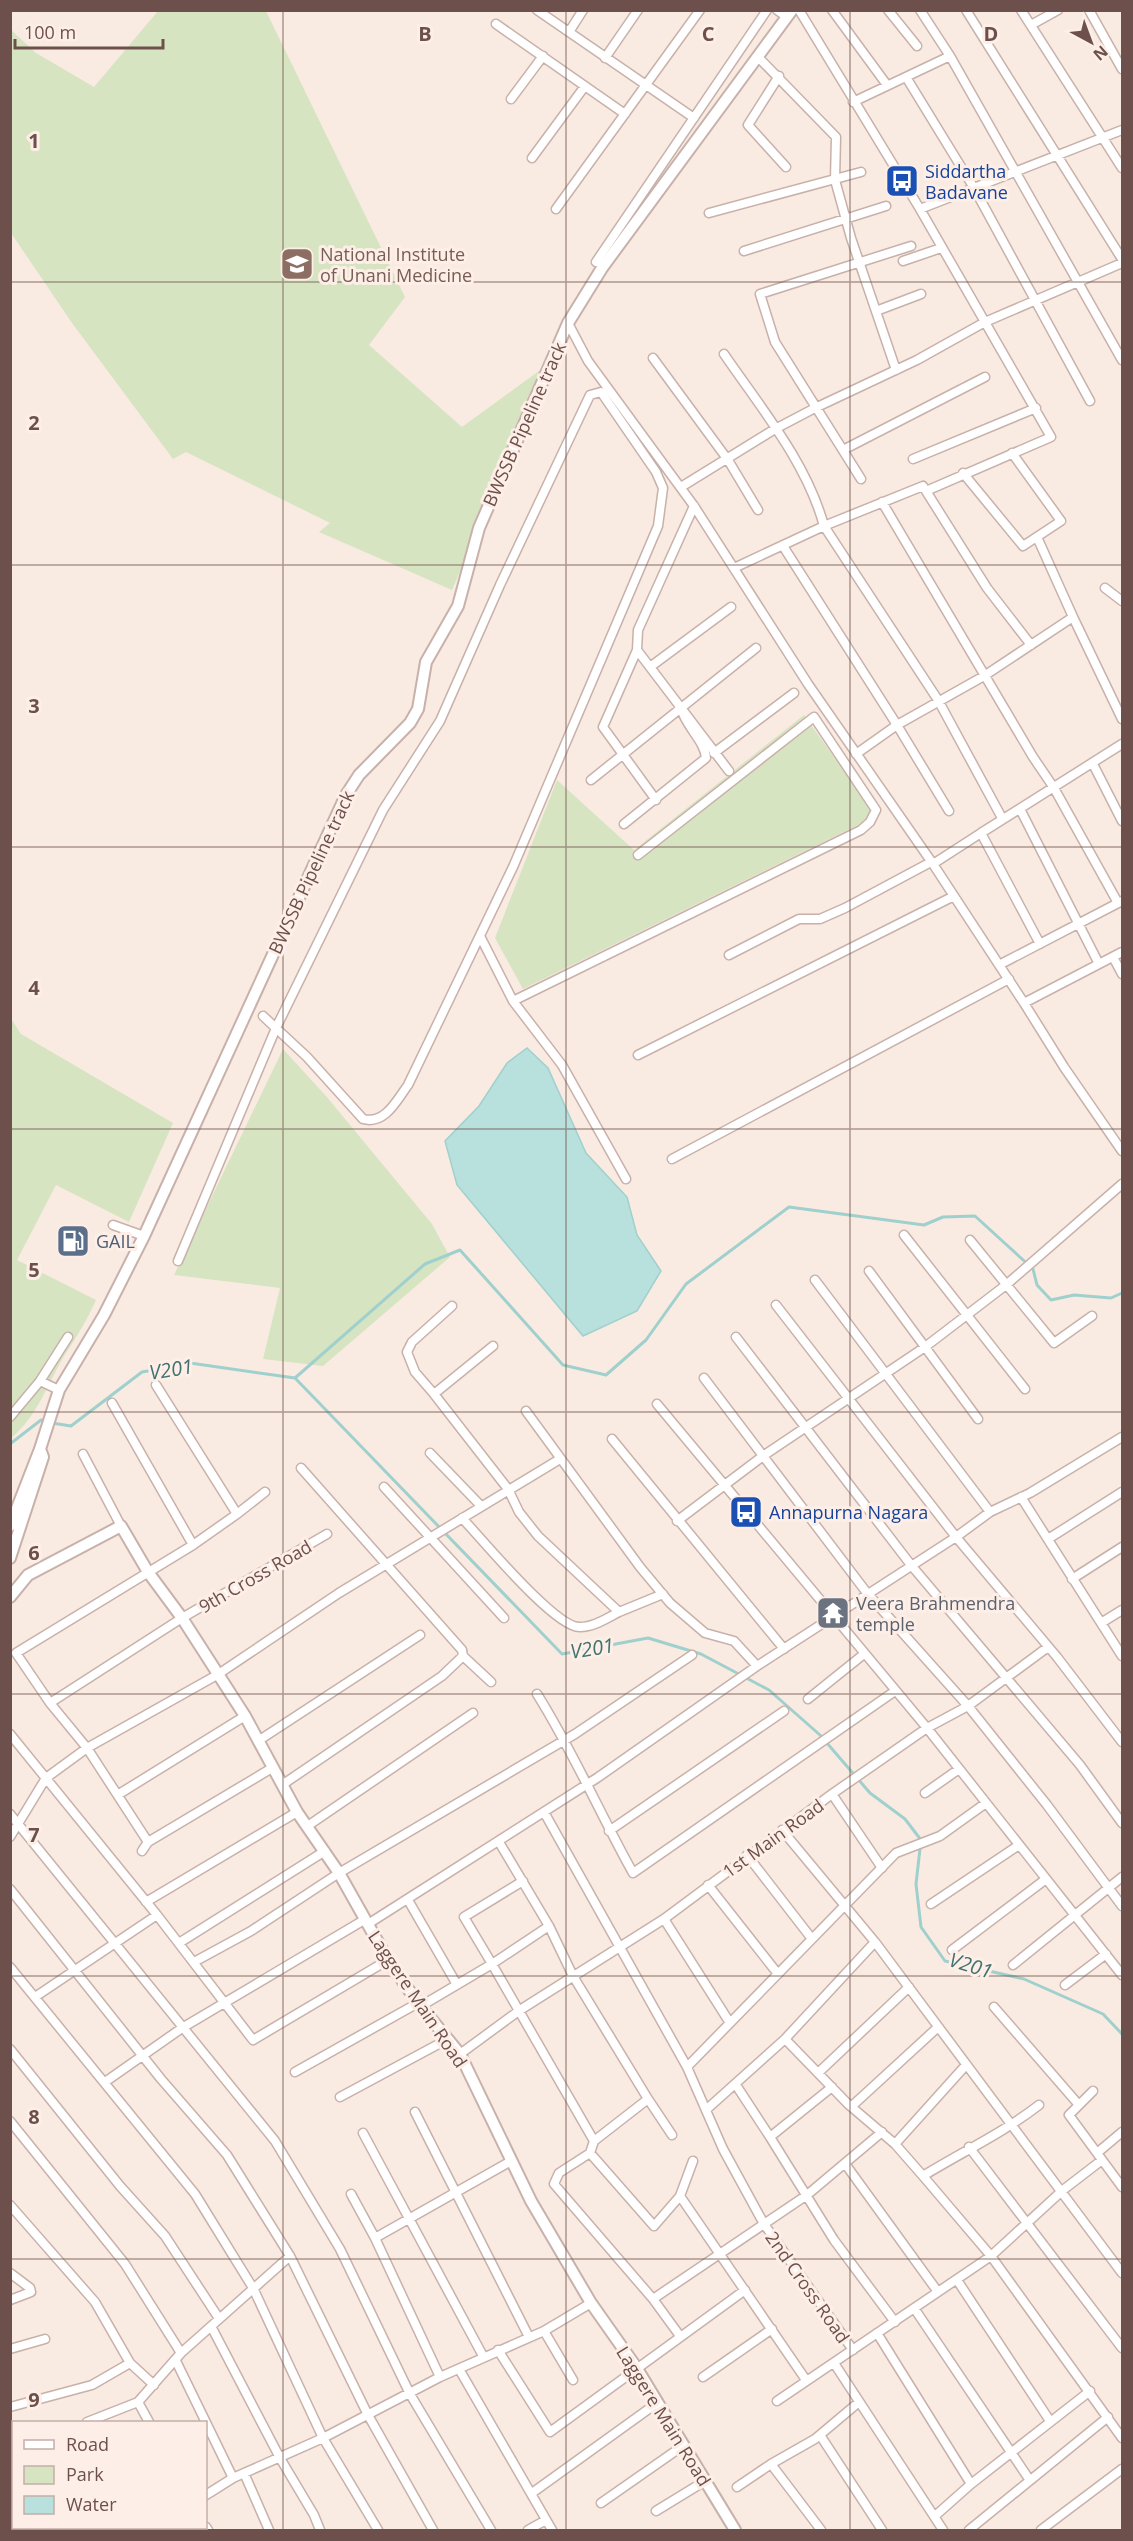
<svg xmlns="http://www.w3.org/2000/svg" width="1133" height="2541" font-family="'Open Sans',sans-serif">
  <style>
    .green { fill: #d7e4c2 }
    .water { fill: #b8e0dd; stroke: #a0d0cd; stroke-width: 1.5 }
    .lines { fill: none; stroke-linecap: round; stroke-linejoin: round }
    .stream { stroke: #a0d0cd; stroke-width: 3 }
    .minor-casing { stroke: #c8b1aa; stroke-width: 11 }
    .tertiary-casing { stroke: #c8b1aa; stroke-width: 14 }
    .minor { stroke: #fff; stroke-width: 8 }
    .tertiary { stroke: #fff; stroke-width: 10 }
    .grid { fill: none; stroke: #6d504b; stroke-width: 1.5; stroke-opacity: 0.55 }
    .labels { text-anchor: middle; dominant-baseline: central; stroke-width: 6; stroke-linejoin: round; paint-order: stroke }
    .transit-label { font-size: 18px; fill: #164399; stroke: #fdefe7; text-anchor: start }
    .education-label { font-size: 18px; fill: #785e54; stroke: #fdefe7; text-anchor: start }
    .street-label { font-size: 18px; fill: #6d504b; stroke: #fdefe7 }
    .service-label { font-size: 18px; fill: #4e5e75; stroke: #fdefe7; text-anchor: start }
    .worship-label { font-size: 18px; fill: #5b616d; stroke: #fdefe7; text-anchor: start }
    .water-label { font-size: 20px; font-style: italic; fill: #417270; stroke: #fdefe7 }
    .grid-label { font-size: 20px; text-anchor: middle; font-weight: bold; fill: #6d504b; stroke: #fdefe7; stroke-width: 6; stroke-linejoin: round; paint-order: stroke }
  </style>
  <rect width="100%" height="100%" fill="#f9ebe1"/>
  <path class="green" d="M158 11H266L405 297 369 345 462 427 550 363 452 590 319 532 330 523 186 452 173 459 72 323 11 233 10 29 36 53 94 87Z
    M804 715 871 809 868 820 523 989 495 938 557 780 634 850Z
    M10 1017 21 1034 173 1123 129 1222 56 1185 17 1260 96 1300C87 1320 78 1335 66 1353 48 1382 38 1416 11 1438Z
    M283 1049 326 1096 432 1224 450 1257 323 1366 263 1359 280 1288 174 1275Z"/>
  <path class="water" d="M527 1048 548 1068 586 1153 627 1197 637 1235 661 1271 637 1311 583 1336 457 1185 445 1141 479 1106 507 1063Z"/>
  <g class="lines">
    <path class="stream" d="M295 1378 425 1264 460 1250 563 1365 606 1375 646 1340 686 1284 789 1207 924 1225 943 1217 975 1216 1033 1269 1037 1285 1051 1300 1074 1295 1111 1298 1122 1293
      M52 1423 71 1426 142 1372 190 1363 295 1378 562 1654 648 1638 701 1654 769 1690 820 1735 870 1793 905 1819 921 1840 916 1884 921 1927 945 1961 1024 1979 1103 2014 1122 2034
      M10 1444 41 1420 46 1421"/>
    <g class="minor-casing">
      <path id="minor" d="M537 10 694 118
        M777 10 787 17
        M832 10 887 85
        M888 10 917 46
        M920 10 950 56 1122 360
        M966 10 1122 259
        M1021 10 1122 168
        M1089 10 1122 69
        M496 24 625 114
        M1031 25 1058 10
        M569 32 583 10
        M758 57 836 137 835 180 851 238 896 370
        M605 58 638 10
        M779 76 748 125 786 167
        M906 77 974 188 1090 401
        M511 99 543 56
        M853 102 950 56
        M532 158 585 86
        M556 209 700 10
        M920 209 1122 130
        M709 213 861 172
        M744 251 886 206
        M903 261 941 248
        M596 262 767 10
        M876 311 921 294
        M568 323 588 361 694 506 808 684 933 864 1024 1003 1122 952
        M724 354C761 408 807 463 824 526L938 700 1002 818
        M653 358 728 460 758 510
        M843 450 985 377
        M913 459 1036 408
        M963 473 1023 546 1061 521 1012 453
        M861 479 775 342 760 294 911 246
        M681 487 775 429 815 408 917 360 985 322 1122 263
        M926 491 987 588 1031 645
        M882 502 1033 757 1054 788 1118 903
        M1037 537 1073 617
        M783 546 897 725 984 676 1073 617 1122 719
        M734 568 824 526 923 486 926 491 1051 437 920 209 799 10
        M1105 588 1122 601
        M637 650 729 771
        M650 667 731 607
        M714 753 794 693
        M856 754 897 725 949 811
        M1093 764 1122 821
        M591 780 756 648
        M656 800 603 727 637 650 638 630 694 506
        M1020 809 1099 964
        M624 824 706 758C705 741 685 726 681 708
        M981 833 1122 744
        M933 864 981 833 1040 944
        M480 936 513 1001
        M729 955 799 919H820L845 908 931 862
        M1113 957 1122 974
        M999 965 1122 901
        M1024 1003 1064 1067 1122 1151
        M638 1055 954 896
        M672 1159 1009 979
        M626 1179 562 1065 513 1001 861 830 870 822 876 810 814 717 638 855
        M113 1225 144 1236
        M904 1235 1025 1389
        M970 1240 1054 1343 1092 1316
        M178 1261 276 1028 383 810 440 721 500 585 590 395 601 392 656 472 663 488 658 526 513 867 408 1085C397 1100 385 1125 363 1119L307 1057 263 1016
        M869 1271 978 1419
        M815 1280 990 1512
        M776 1305 956 1537 1057 1657 1122 1742
        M736 1337 911 1565 1080 1765 1122 1823
        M493 1346 434 1394 508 1489 519 1512 538 1536 619 1612 663 1594
        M704 1378 867 1593 968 1706 1047 1805 1122 1906
        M40 1381 68 1337
        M434 1394 415 1372 407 1352 412 1342 452 1306
        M112 1403 193 1545
        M657 1404 927 1728 1122 1975
        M526 1411 640 1567 670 1603 705 1633 734 1641 757 1666
        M10 1417 40 1381 59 1390
        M612 1439 784 1649
        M430 1453 481 1506
        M83 1454 121 1526
        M384 1487 504 1618
        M1021 1497 1122 1656
        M237 1514 265 1492
        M462 1518C481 1538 556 1629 580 1627 594 1627 607 1618 619 1612
        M677 1521 763 1456 925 1347 1006 1285 1122 1184
        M1048 1539 1122 1492
        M1072 1579 1122 1547
        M1101 1623 1122 1610
        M463 1656 491 1682
        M537 1694C573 1751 600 1814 633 1873L895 1691
        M808 1699 864 1654
        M50 1703 182 1618 327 1534
        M10 1734 157 1915 253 2040 388 1960
        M258 1741 420 1635
        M282 1785 442 1676 463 1656 462 1650 301 1468
        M925 1793 959 1769
        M119 1794 245 1716
        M832 1794 882 1868
        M544 1812 687 2067 723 2149 764 2224 853 2350
        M10 1814 275 2141 340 2249 410 2394 491 2530
        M309 1825 473 1713
        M782 1830 875 1942 1122 2273
        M609 1831 784 1711
        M10 1837 46 1778 87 1748 217 1675 339 1593 560 1459
        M148 1842 87 1748 50 1703 16 1653 193 1545 237 1514 156 1385
        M499 1842 549 1926 573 1976 648 2099 594 2141 492 1964 549 1926
        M142 1851 148 1842 272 1768
        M747 1855 812 1939
        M708 1885 778 1974
        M10 1889 161 2079 227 2155 290 2256 368 2415 433 2530
        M408 1900 456 1983
        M146 1902 297 1812
        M931 1904 1019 1845
        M664 1919 730 2023
        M368 1924 597 1778 757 1666 956 1537 990 1512 1030 1493 1122 1437
        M179 1943 325 1851
        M952 1950 1046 1879
        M194 1962 251 1931 339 1873 575 1734 692 1655
        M1013 1965 1122 1877
        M10 1967 195 2194 253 2288 323 2438 378 2530
        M1065 1985 1106 1954
        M35 1997 157 1915
        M421 2006 492 1964 464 1917 523 1881
        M994 2007 1079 2105
        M785 2039 848 2104 895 2144 923 2176 991 2256 1122 2438
        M10 2049 120 2186 165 2236 218 2317
        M460 2054 520 2010 664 1919 832 1794 927 1728 968 1706 1048 1647
        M687 2067 896 1853 940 1836 986 1803
        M295 2072 418 2003
        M818 2073 909 1987
        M105 2082 182 2028 364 1920
        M736 2085 770 2137
        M832 2087 770 2137 834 2240 895 2322
        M1093 2091 1069 2115 1122 2187
        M340 2097 448 2039
        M648 2099 672 2135
        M852 2106 937 2028
        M707 2109 785 2039 875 1942
        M415 2112 529 2337
        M10 2121 125 2264 181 2353
        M363 2133 483 2356
        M594 2141 590 2153 559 2173 554 2184 653 2299 680 2336
        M895 2144 966 2065
        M969 2147 1122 2348
        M590 2153 654 2226 680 2196 806 2380
        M1097 2153 1122 2132
        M846 2165 938 2292
        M923 2176C962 2152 1003 2133 1039 2105
        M351 2194 375 2238 440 2377
        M680 2196 693 2161
        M10 2205 95 2302 130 2363 154 2385
        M375 2238 511 2161
        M10 2273 30 2288 31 2292 10 2300
        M957 2280 1050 2421
        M653 2299 807 2195 882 2132
        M914 2308 1029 2479
        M212 2328 280 2458 314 2515 320 2530
        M544 2331 573 2380
        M877 2333 971 2484
        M10 2349 45 2339
        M498 2350 550 2432 745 2290
        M176 2361 233 2478
        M834 2363 943 2530
        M459 2369 552 2530
        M703 2377 772 2329
        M777 2401 991 2256 1063 2190 1102 2160
        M138 2402 149 2422
        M10 2407 92 2385 130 2363
        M87 2422 138 2402 181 2353 290 2256
        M820 2435 882 2530
        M10 2453 14 2452
        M244 2473 269 2530
        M737 2487 771 2464
        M532 2493 657 2403
        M206 2495 233 2478 323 2438 440 2377 544 2331 591 2303
        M601 2503 684 2445
        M656 2511 705 2481
        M935 2516 971 2484 1090 2391
        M10 2517 14 2516
        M206 2527 208 2530
        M128 2530 136 2528
        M528 2530 546 2520
        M821 2530 771 2464 815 2439 859 2402
        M969 2530 1108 2417
        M1041 2530 1122 2469"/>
    </g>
    <g class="tertiary-casing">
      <path id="tertiary" d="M40 1449 59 1390 104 1315 144 1236 346 795 359 775 410 723 418 709 426 662 458 606 479 528 568 323 602 268 792 10
        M10 1526 40 1449 43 1457 10 1558
        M10 1597 28 1575 121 1526 148 1572 182 1618 245 1716 297 1812 339 1873 388 1960 418 2003 460 2054 531 2201 591 2303 636 2367 735 2530"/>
    </g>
    <use href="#minor" class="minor"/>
    <use href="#tertiary" class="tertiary"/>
  </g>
  <path class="grid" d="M283 10V2530M566 10V2530M850 10V2530M10 282H1122M10 565H1122M10 847H1122M10 1129H1122M10 1412H1122M10 1694H1122M10 1976H1122M10 2259H1122"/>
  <defs>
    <g id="bus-square" transform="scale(1.725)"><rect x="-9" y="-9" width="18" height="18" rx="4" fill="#1a4fb4" stroke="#fdefe7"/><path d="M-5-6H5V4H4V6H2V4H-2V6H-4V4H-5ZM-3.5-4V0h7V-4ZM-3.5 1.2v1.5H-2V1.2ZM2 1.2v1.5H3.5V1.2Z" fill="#fff"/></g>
    <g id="university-square" transform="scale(1.725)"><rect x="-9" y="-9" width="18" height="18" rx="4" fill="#8d6e63" stroke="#fdefe7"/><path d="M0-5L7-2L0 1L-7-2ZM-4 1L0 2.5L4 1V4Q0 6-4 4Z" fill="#fff"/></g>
    <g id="fuel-square" transform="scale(1.725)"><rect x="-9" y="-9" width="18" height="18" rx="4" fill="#5c6f8a" stroke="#fdefe7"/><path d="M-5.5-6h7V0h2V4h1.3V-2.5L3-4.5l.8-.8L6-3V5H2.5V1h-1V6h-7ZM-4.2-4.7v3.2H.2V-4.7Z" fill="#fff"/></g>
    <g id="temple-square" transform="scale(1.725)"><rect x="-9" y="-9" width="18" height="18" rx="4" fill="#6b7280" stroke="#fdefe7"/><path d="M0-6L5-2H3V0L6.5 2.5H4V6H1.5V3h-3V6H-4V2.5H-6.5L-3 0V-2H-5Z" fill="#fff"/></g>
  </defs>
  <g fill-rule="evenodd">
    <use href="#bus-square" x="902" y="181"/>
    <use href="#university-square" x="297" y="264"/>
    <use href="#fuel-square" x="73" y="1241"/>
    <use href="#bus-square" x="746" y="1512"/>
    <use href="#temple-square" x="833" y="1613"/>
  </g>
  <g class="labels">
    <g class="transit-label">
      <text x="925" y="171">Siddartha<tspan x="925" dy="21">Badavane</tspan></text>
      <text x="769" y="1512">Annapurna Nagara</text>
    </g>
    <g class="education-label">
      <text x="320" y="254">National Institute<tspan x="320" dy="21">of Unani Medicine</tspan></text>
    </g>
    <g class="street-label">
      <text transform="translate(524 424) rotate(-66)">BWSSB Pipeline track</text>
      <text transform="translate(311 872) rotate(-65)">BWSSB Pipeline track</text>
      <text transform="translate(255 1576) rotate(-30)">9th Cross Road</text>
      <text transform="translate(773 1838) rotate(-36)">1st Main Road</text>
      <text transform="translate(418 1999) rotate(56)">Laggere Main Road</text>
      <text transform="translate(808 2287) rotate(55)">2nd Cross Road</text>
      <text transform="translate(664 2416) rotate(58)">Laggere Main Road</text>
    </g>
    <g class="service-label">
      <text x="96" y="1241">GAIL</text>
    </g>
    <g class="worship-label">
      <text x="856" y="1603">Veera Brahmendra<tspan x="856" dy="21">temple</tspan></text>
    </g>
    <g class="water-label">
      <text transform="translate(171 1369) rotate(-9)">V201</text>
      <text transform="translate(592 1648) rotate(-9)">V201</text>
      <text transform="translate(971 1965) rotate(17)">V201</text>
    </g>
  </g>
  <g class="grid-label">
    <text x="425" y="41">B</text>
    <text x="708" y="41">C</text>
    <text x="991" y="41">D</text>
    <text x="34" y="148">1</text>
    <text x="34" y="430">2</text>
    <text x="34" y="713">3</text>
    <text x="34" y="995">4</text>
    <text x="34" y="1277">5</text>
    <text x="34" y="1560">6</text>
    <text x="34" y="1842">7</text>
    <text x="34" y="2124">8</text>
    <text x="34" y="2407">9</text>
  </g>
  <rect width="1133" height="2541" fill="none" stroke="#6d504b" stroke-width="24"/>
  <rect x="12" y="2421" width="195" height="108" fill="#fdefe7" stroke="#c3afa9" stroke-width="1.5"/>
  <rect x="24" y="2440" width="30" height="9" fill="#ffffff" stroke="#c3afa9" stroke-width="1.5"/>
  <text x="66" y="2451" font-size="18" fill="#6d504b">Road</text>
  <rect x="24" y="2466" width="30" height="18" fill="#d7e4c2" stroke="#c3afa9" stroke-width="1.5"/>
  <text x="66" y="2481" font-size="18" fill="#6d504b">Park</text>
  <rect x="24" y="2496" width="30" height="18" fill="#b8e0dd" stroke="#c3afa9" stroke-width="1.5"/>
  <text x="66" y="2511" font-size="18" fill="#6d504b">Water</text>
  <g transform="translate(1091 42) rotate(139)" stroke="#fdefe7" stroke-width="4.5" paint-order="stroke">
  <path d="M0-4.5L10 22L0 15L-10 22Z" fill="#6d504b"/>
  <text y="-9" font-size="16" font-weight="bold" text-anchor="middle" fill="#6d504b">N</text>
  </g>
  <path d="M15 39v9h148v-9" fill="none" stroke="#6d504b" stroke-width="3"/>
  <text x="24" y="39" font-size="18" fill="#6d504b" stroke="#fdefe7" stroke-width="4.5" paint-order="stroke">100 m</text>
</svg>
